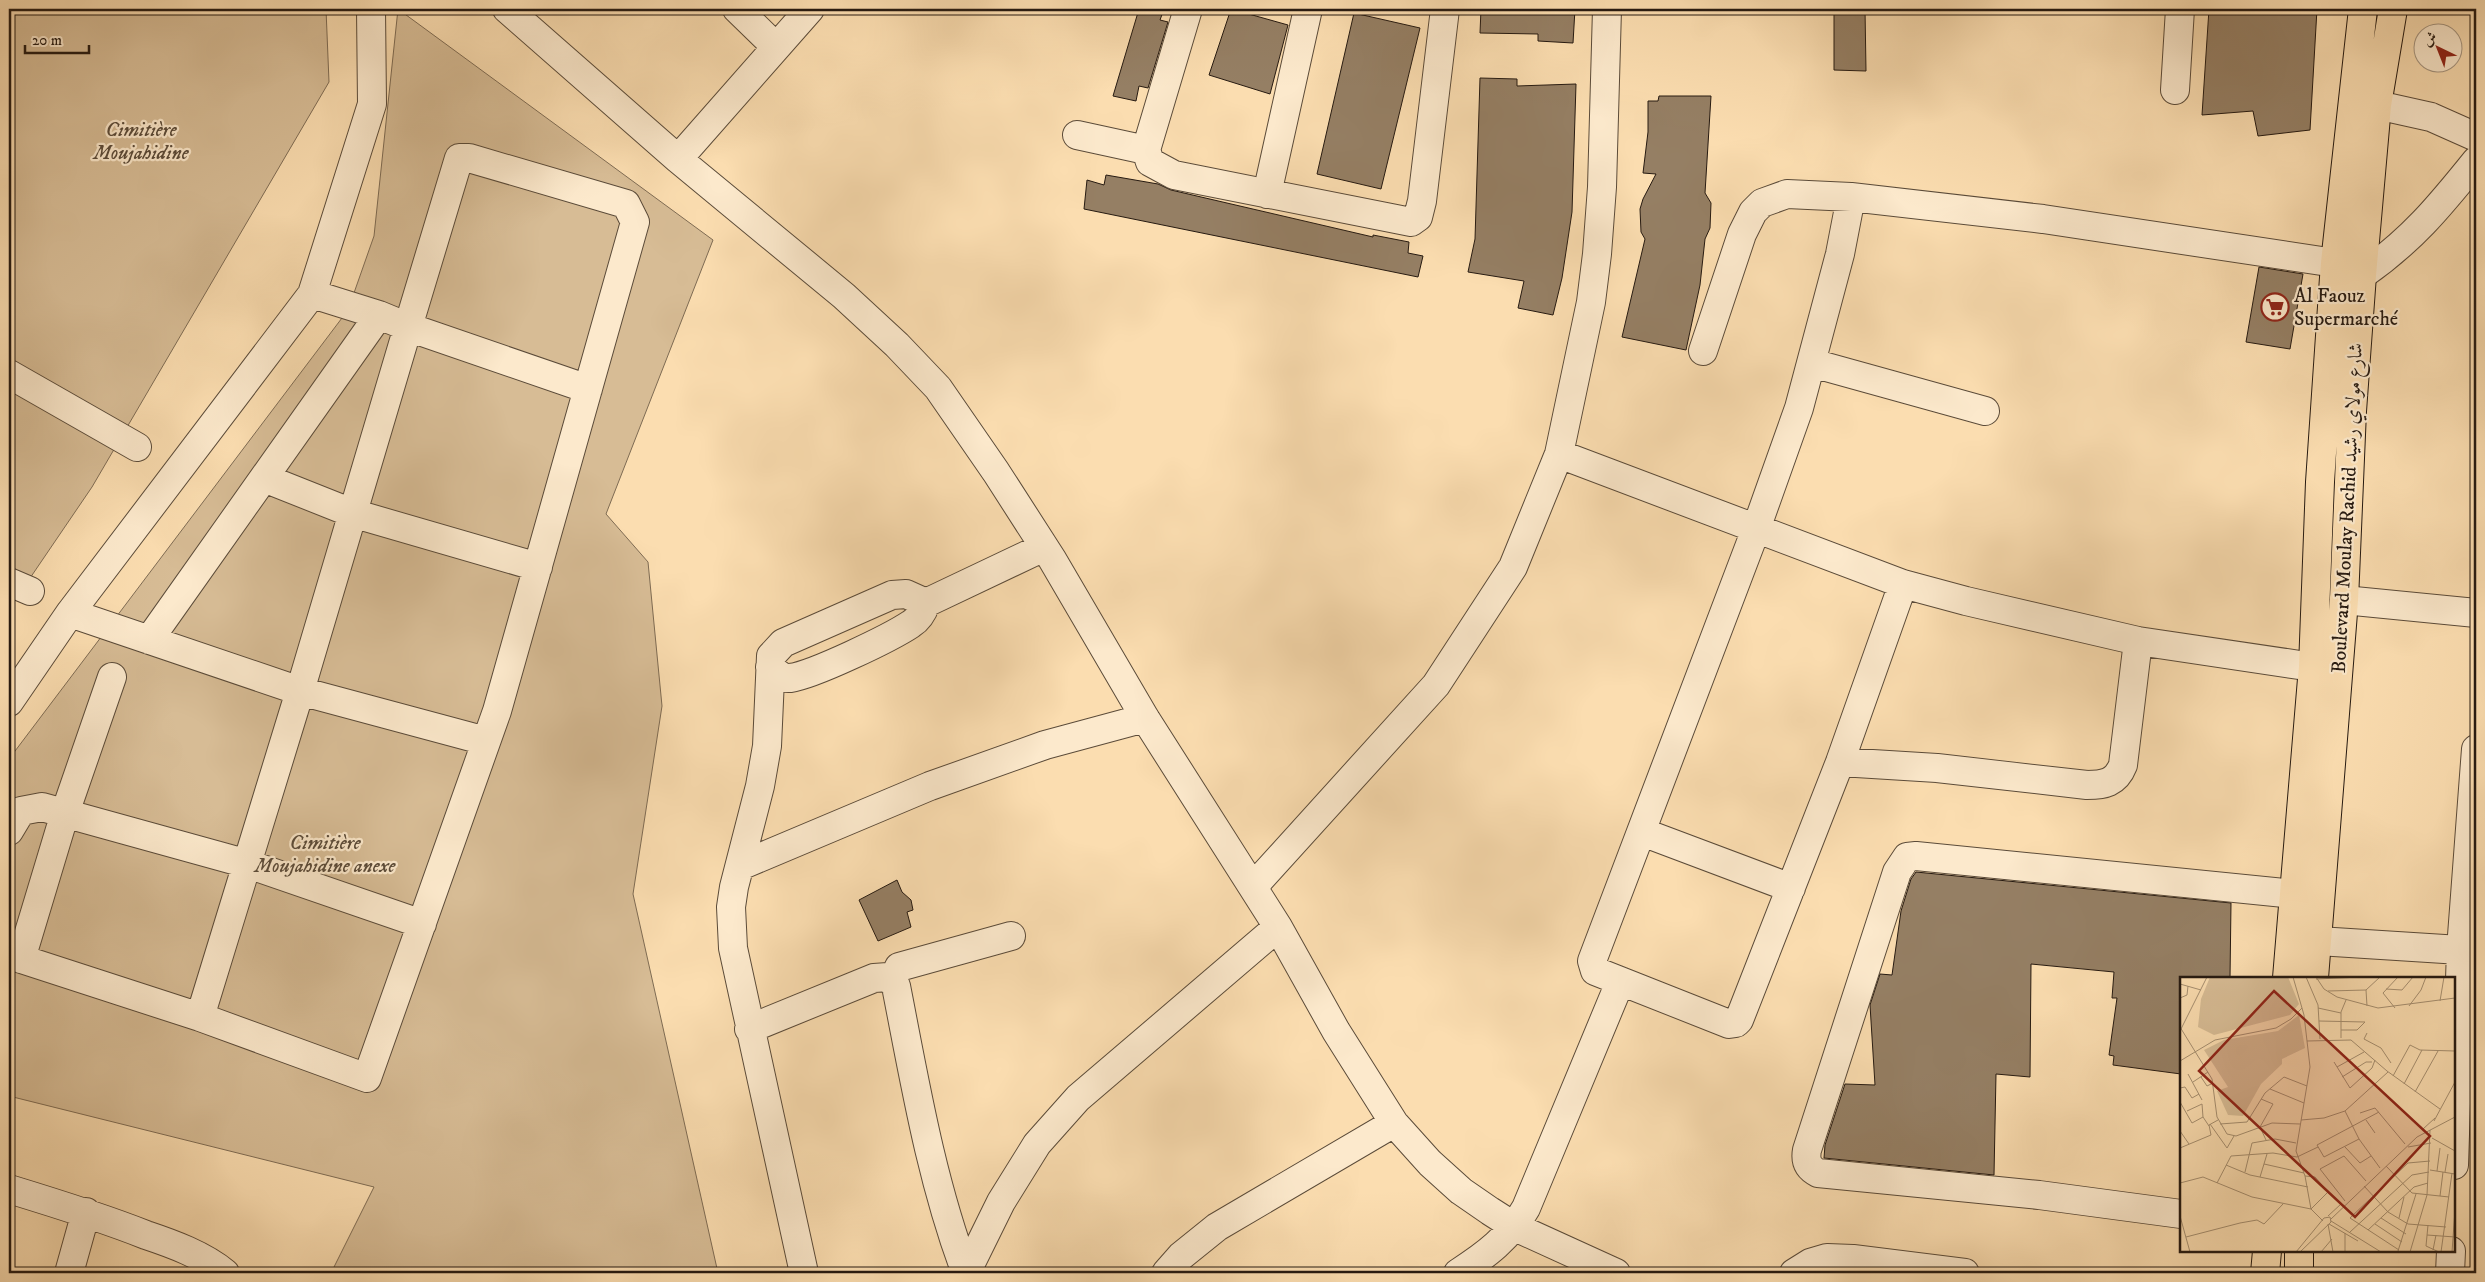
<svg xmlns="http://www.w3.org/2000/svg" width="2485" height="1282" font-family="'IM FELL DW Pica',Amiri,serif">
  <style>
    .green { fill: #d7bc95; stroke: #7e6b53 }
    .building { fill: #957f64; stroke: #261a11 }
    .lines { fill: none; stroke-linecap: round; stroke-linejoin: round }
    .minor-casing { stroke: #5b4b39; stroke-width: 30 }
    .major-casing { stroke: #261a11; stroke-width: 30 }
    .minor { stroke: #fce9cc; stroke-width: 28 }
    .major { stroke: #fbddb0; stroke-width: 28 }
    .labels { text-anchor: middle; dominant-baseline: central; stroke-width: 4.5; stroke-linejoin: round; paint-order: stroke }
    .park-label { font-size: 20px; font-style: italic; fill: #5b4b39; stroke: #fce9cc }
    .poi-label { font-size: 20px; fill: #261a11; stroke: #fce9cc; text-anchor: start }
    .street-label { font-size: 20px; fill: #261a11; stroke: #fce9cc }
    .inset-road { fill: none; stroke: #a68f70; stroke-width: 1 }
    .view { fill: #8f2418; fill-opacity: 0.15; stroke: #8f2418; stroke-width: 2.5 }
    .inset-edge { fill: none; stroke: #261a11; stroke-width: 2.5 }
  </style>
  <rect width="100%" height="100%" fill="#fbddb0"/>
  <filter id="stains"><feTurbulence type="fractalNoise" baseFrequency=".004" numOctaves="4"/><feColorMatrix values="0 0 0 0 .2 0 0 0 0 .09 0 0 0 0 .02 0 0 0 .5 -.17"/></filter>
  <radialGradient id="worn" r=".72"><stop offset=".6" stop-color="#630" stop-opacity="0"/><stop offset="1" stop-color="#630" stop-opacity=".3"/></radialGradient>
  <path class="green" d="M9 9H326L329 82 92 487 9 609Z
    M398 9 713 240 606 514 648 562 662 706 633 894 718 1273H331L374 1187 9 1096V759L348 310 374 236Z"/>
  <path class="building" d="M1139 9H1164L1160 20 1168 22 1148 88 1139 86 1136 101 1113 96Z
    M1231 9 1288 25 1270 94 1209 75Z
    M1481 9H1575L1573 43 1538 41V34L1480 33Z
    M1834 9H1865L1866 71 1834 70Z
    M2209 9H2317L2310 130 2258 136 2253 111 2202 115Z
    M1354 13 1420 28 1381 189 1317 174Z
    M1480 78 1517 79V86L1576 84 1572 212 1562 278 1553 315 1518 308 1524 281 1468 272 1475 239Z
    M1659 96H1711L1705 193 1711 203 1710 228 1705 239 1700 285 1686 350 1622 337 1645 239 1641 232 1640 209 1643 199 1656 174 1643 173 1648 132V101H1658Z
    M1106 175 1158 184 1171 190 1373 237V235L1409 242 1408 253 1423 256 1418 277 1084 209 1087 180 1104 185Z
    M2259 267 2303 274 2290 349 2246 342Z
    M1916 872 2231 903 2230 978H2181V1074L2113 1065 2114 1056 2109 1055 2117 998H2112L2114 972 2031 964 2030 1077 1996 1074 1994 1175 1824 1158 1825 1145 1845 1084 1875 1085 1870 1005 1880 974 1892 975 1901 911 1911 879Z
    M897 880 902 892 911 900 913 910 907 912 911 927 878 941 859 900Z"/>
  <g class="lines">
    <g class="minor-casing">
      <path id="minor" d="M507 9 678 159 844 296 897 345 938 388 996 472 1052 559 1145 718 1278 927 1336 1031 1394 1123 1430 1163 1461 1191 1490 1211 1515 1227 1616 1273
        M737 9 776 47
        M1188 9 1146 150 1150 162 1174 175 1411 222 1418 217 1422 201 1445 9
        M2175 90 2180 9
        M2377 105 2431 117 2476 137
        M1077 135 1146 150
        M678 159 810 9
        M1267 194 1308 9
        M1851 197 1840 254 1799 408 1756 529 1592 961 1595 971 1729 1024 1736 1023 1739 1020 1840 762 1903 584
        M2362 275C2411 241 2439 207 2476 161
        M1703 351 1742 234 1753 212 1762 203 1787 194 1851 197 2043 219 2335 263
        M1812 363 1985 411
        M9 374 137 447
        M1559 454 1903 584 1966 601 2138 641 2313 667
        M264 478 352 513 538 567
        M9 582 30 591
        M2344 600 2476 613
        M70 613 300 691 408 327 379 315 312 294
        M149 640 379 315
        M770 667C776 672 782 679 790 678 813 675 890 638 911 624 919 619 923 612 926 603
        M9 702 70 613 312 294 372 104 371 9
        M486 741 300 691 200 1017 367 1078 497 711 635 222 626 204 469 158H459L408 327 588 389
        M1840 762 1937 768 2087 785C2104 785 2116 783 2123 765L2138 641
        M9 831 21 811 42 807 248 864 422 924
        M1642 832 1791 888
        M740 866 930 786 1045 745 1145 718
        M1253 887 1436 685 1513 567 1559 454 1591 302 1597 254 1602 187 1607 9
        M2318 941 2476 951
        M9 955 200 1017
        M21 959 65 813 112 677
        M892 981 899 967 1011 936
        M749 1029 874 978 888 977 896 986C915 1083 931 1180 966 1273
        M2454 1165 2461 949 2476 749
        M9 1189C55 1203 101 1217 146 1235 173 1244 203 1255 225 1273
        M2181 1214 2039 1195 1818 1173C1808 1168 1805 1161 1807 1150L1897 872 1907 857 1916 856 2294 894
        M69 1273 86 1212
        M804 1273 733 948 731 907 734 887 760 786 767 746 771 656 783 643 892 595 906 594 926 603 1044 547
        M966 1273 1001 1202 1037 1144 1078 1098 1278 927
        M1166 1273 1181 1256 1217 1227 1394 1123
        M1458 1273C1486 1255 1509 1238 1526 1208L1620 982
        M1794 1273 1810 1263 1827 1258 1853 1259 1965 1273
        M2450 1273 2451 1251"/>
    </g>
    <g class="major-casing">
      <path id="major" d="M2287 978 2313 667 2320 482 2335 263 2363 9
        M2314 978 2344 600 2352 411 2362 275 2377 105 2393 9
        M2265 1273 2267 1251
        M2299 1273V1251"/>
    </g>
    <use href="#minor" class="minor"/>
    <use href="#major" class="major"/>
  </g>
  <defs>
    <g id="supermarket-ring" transform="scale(1.4375)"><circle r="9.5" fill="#fce9cc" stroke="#8f2418" stroke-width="1.5"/><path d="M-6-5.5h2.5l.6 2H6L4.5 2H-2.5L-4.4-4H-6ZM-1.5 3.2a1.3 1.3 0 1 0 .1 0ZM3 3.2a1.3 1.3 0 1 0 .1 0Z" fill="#8f2418"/></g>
  </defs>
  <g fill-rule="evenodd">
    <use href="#supermarket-ring" x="2275" y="307"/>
  </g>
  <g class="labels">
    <g class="park-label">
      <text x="141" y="130">Cimitière<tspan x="141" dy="23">Moujahidine</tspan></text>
      <text x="325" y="843">Cimitière<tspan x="325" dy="23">Moujahidine anexe</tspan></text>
    </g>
    <g class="poi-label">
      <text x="2294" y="296">Al Faouz<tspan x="2294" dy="23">Supermarché</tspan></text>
    </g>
    <g class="street-label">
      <text transform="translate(2348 508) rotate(-87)">Boulevard Moulay Rachid شارع مولاي رشيد</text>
    </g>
  </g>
  <g transform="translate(2180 977)">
    <rect width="275" height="275" fill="#fbddb0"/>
    <path d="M30 0H108L119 27 110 38 34 58 18 50 21 22ZM119 38 125 71 102 82V87L81 107 63 139 48 138 37 114 48 110 24 73 44 63 98 54Z" fill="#d7bc95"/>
    <path class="inset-road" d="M113 0 124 38 130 90 116 174 125 199 131 232 143 244M126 0 138 28 140 62M136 0 144 12 157 20 198 31 275 21M136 2 181 0M0 7 21 13M206 12 222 13 233 0M186 13 187 29M148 14 186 13 200 0M0 21 7 18 8 9M260 24 264 0M229 29 241 13 246 0M138 31 161 36M215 31 203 16 218 0M139 44 185 45 177 53H161M0 50 32 102 37 140 47 157 56 159 92 146 120 147M0 54 27 0M187 56 184 62 201 71 211 86M161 61V35L166 23M127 64 171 63 207 94 260 132M0 84 35 63 96 51 111 42 122 31M154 85 170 111 192 91 195 83M157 90 184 75M8 97 22 123M213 99 230 68 240 73 275 74M21 100 27 109 33 106M162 100 186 85H192M13 105 28 95M224 107 242 73M0 111 5 110 12 121 19 117M90 112 124 126M235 115 258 74M81 122 93 127 80 150 86 163M0 125 12 146 23 140 29 149M7 134 22 127 23 140M165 134 179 162 200 191M180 136 195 131 225 167M121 143 144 141 165 134 208 95M186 143 195 156M254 144 275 105M30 147 47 171 54 159M40 147 67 145 85 116 104 100 127 109M243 152 255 141M0 154 9 167M252 161 275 174M179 162 144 180 137 168 199 135M165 170 180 186 191 179M228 170 251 166M0 171 31 158 29 148 38 143M84 187 124 196M46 188 70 198 128 210M206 189 232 216 269 220M250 193 275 197M257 194 260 171M65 195 72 166 95 162 116 166M265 195 268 177M80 200 87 177M0 206 23 200 72 220 131 232 148 215 135 200 125 199M37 206 51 179 93 176 117 180 138 170M184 209 208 235 228 247 266 250M260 219 263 195M165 224 140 192 164 179 186 204M0 239 10 275M148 239 161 227M201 241 226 257M219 241 224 220M151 242 237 160 275 140M151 244 201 275M148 247 153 275M149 247 178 264M195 247 222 265M248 248 246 269 259 275M188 253 234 210 248 206M170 255 232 198 249 195M165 256V275M247 258 275 260M6 260 60 246 77 243 84 247 103 227M219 273 170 241 228 186 250 184M253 273 256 258M218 274 236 217M116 275 144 241 150 240 151 245 120 275M141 275 152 262M230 275 247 218 250 153M261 275 272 196M272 275 275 233"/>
    <path class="view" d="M94 14 250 159 175 240 19 94Z"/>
    <rect width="275" height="275" class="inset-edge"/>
  </g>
  <rect width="2485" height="1282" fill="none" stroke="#fbddb0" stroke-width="30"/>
  <rect x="10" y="10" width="2465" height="1262" fill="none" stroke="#261a11" stroke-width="2.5"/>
  <rect x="15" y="15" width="2455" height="1252" fill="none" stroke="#261a11"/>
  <g transform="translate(2438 48) rotate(317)"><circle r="24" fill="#fce9cc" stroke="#a69681"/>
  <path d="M0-4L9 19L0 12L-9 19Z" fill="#8f2418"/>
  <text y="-8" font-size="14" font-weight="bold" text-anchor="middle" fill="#261a11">ش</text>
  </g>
  <path d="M25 45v8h64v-8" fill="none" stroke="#261a11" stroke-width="2.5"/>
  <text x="32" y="45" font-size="15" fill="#261a11" stroke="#fce9cc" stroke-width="4" paint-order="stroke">20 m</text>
  <rect width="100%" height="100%" filter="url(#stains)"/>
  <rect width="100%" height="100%" fill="url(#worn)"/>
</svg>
